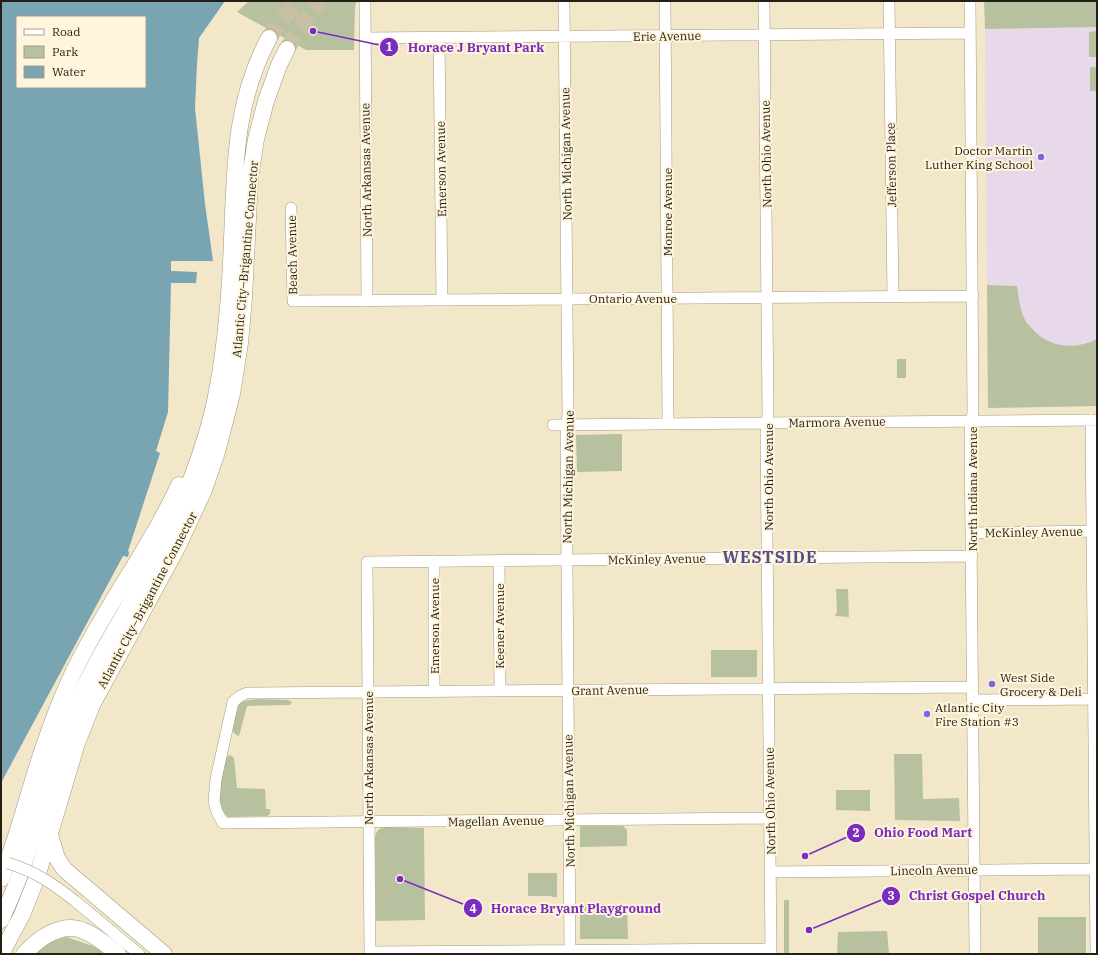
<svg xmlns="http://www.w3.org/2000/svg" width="1098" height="955" font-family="'IBM Plex Serif',serif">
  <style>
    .education { fill: #e7d8ea }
    .green { fill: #b7c1a0 }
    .water { fill: #79a4b1; fill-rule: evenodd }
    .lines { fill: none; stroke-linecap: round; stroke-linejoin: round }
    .highway-tunnel { stroke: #c9bfa5; stroke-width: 16; stroke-dasharray: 16 8; stroke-linecap: butt }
    .minor-casing { stroke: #a4997d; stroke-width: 12 }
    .highway-casing { stroke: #a4997d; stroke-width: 17 }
    .minor { stroke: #fff; stroke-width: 11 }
    .highway { stroke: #fff; stroke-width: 16 }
    .minor-bridge-casing { stroke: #a4997d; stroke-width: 12; stroke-linecap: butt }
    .minor-bridge { stroke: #fff; stroke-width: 11 }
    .poi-dot { fill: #7868e3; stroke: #fef5dc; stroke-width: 1.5 }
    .labels { text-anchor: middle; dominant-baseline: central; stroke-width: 4; stroke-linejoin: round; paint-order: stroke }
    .street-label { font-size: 12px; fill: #231f14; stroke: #fef5dc }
    .poi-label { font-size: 12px; fill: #231f14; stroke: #fef5dc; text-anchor: start }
    .district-label { font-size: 16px; font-weight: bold; letter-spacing: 1px; fill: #514c8a; stroke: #fef5dc }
    .leader { fill: none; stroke: #7b2cbf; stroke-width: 1.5 }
    .callout-dot { fill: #7b2cbf; stroke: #fef5dc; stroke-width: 1.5 }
    .mark-label { font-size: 12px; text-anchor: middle; font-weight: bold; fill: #fff }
    .callout-label { font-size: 13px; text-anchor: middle; font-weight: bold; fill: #7b2cbf; stroke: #fef5dc; stroke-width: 4; stroke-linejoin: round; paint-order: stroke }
  </style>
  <rect width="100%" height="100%" fill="#f2e7c9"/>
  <path class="education" d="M1097 27V406L988 408 985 29Z"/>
  <path class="green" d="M249 1H357L355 6 354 50H306L237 12Z
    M984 1H1097V27L985 29Z
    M1097 31V57H1089V32Z
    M1090 67H1097V91H1090Z
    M987 285 1017 286C1019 299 1020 311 1026 322 1028 325 1032 328 1034 331 1051 348 1076 350 1097 339V406L988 408Z
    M897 359H906V378H897Z
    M622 434V471L577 472 576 435Z
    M836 589H848L849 617 835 616 837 612Z
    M711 650H757V677H711Z
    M258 699 288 700 292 702 290 705 247 706 239 736 235 734 232 730C236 707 232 701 258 699Z
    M894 754H922L923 799 959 798 960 821 895 820Z
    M230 755 234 758 237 788 265 789 266 809H270V814L267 816 228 817 222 811 217 793 225 758Z
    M836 790H870V811L836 810Z
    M580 826H623L627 830V846L580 847Z
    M385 827 424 828 425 920 376 921 375 837C377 830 378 829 385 827Z
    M528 873H557V897H552V896H528Z
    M784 900H789V954H784Z
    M580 904H627L628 939H580Z
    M1038 917H1086V954H1038Z
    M887 931 889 954H837L838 932Z
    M66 937 96 947 104 954H35L45 944Z"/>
  <path class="water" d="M1 1H225L199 38 197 64 195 108 205 204 213 261H171V271L197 272 196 283H171L168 412 156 451 160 453 128 551 129 552 128 557 123 556 1 783ZM17 17H145V87H17Z"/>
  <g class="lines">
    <path class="highway-tunnel" d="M269 38 279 23 299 1
      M287 49 304 22 321 1"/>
    <g class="minor-casing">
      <path id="minor" d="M365 1 367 301
        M564 1 568 413 566 435 570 954
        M665 1 668 423
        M764 1 768 413 766 433 771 954
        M889 1 893 296
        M970 1 973 412 970 431 975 954
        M365 38 970 33
        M439 38 442 300
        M291 208 293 301 973 296
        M1091 420 1096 954
        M553 425 1097 420
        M971 533 1097 531
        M499 560 500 691
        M434 561V692
        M973 700 1097 699
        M769 818 223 823 217 812 214 801 216 779 233 702 240 696 247 693 973 687
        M770 872 1097 869
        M75 901 139 954
        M370 952 771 949
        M370 954 367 562 972 556"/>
    </g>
    <g class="highway-casing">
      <path id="highway" d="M50 835 57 858 64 869 164 954
        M1 879C16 842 26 802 38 764 48 733 59 702 73 673 104 608 149 550 179 485
        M1 920C11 898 20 877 27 854 45 801 57 746 81 694 97 658 120 623 139 588 171 530 199 471 214 406 226 351 230 295 232 239 235 168 234 103 269 38
        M1 954 22 915 37 877 77 743 92 705 178 546 204 490 217 452 232 394 240 343 244 298 250 178 256 139 266 101 279 65 287 49
        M24 954C39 938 62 921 84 931 97 936 108 946 118 954"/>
    </g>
    <use href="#minor" class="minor"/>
    <use href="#highway" class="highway"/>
    <g class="minor-bridge-casing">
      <path id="minor-bridge" d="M8 863C36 872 52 883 75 901"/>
    </g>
    <use href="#minor-bridge" class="minor-bridge"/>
  </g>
  <g class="poi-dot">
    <circle cx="1041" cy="157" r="4"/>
    <circle cx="992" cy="684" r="4"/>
    <circle cx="927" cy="714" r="4"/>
  </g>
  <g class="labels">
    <g class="street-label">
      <text transform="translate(667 36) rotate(-1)">Erie Avenue</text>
      <text transform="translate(566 154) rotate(-91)">North Michigan Avenue</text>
      <text transform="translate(766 154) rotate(-91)">North Ohio Avenue</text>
      <text transform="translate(891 165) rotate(-91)">Jefferson Place</text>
      <text transform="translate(441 169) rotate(-91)">Emerson Avenue</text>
      <text transform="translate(366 170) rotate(-91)">North Arkansas Avenue</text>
      <text transform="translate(667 212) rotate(-90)">Monroe Avenue</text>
      <text transform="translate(292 255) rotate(-91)">Beach Avenue</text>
      <text transform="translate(245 259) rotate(-85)">Atlantic City–Brigantine Connector</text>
      <text x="633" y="298">Ontario Avenue</text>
      <text transform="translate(837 422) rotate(-1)">Marmora Avenue</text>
      <text transform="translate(568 477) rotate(-89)">North Michigan Avenue</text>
      <text transform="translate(768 477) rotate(-90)">North Ohio Avenue</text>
      <text transform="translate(972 489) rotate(-90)">North Indiana Avenue</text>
      <text transform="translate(1034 532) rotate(-1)">McKinley Avenue</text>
      <text transform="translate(657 559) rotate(-1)">McKinley Avenue</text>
      <text transform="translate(147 600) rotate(-62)">Atlantic City–Brigantine Connector</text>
      <text transform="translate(434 626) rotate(-90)">Emerson Avenue</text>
      <text transform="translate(499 626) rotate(-90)">Keener Avenue</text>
      <text transform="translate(610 690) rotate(-1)">Grant Avenue</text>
      <text transform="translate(368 758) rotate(-90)">North Arkansas Avenue</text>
      <text transform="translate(569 801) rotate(-91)">North Michigan Avenue</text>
      <text transform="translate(770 801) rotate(-91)">North Ohio Avenue</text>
      <text transform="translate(496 821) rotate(-1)">Magellan Avenue</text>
      <text transform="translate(934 870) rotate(-1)">Lincoln Avenue</text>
    </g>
    <g class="poi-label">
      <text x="1033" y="150" text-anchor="end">Doctor Martin<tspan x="1033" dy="14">Luther King School</tspan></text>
      <text x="1000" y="677">West Side<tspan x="1000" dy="14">Grocery &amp; Deli</tspan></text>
      <text x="935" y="707">Atlantic City<tspan x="935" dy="14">Fire Station #3</tspan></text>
    </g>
    <g class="district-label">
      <text x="770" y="557">WESTSIDE</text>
    </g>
  </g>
  <path class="leader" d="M313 31L389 47M805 856L856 833M809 930L891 896M400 879L473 908"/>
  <g class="callout-dot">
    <circle cx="313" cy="31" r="4"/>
    <circle cx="805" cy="856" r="4"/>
    <circle cx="809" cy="930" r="4"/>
    <circle cx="400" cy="879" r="4"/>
    <circle cx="389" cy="47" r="10"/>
    <circle cx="856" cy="833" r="10"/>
    <circle cx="891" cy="896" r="10"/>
    <circle cx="473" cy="908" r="10"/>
  </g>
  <g class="mark-label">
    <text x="389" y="51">1</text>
    <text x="856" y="837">2</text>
    <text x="891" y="900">3</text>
    <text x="473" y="913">4</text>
  </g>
  <g class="callout-label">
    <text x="476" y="52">Horace J Bryant Park</text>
    <text x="923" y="837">Ohio Food Mart</text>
    <text x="977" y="900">Christ Gospel Church</text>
    <text x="576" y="913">Horace Bryant Playground</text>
  </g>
  <rect width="1098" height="955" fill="none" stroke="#231f14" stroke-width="4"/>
  <rect x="16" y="16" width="130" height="72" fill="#fef5dc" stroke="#a69f8c"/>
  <rect x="24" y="29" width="20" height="6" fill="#ffffff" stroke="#a69f8c"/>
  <text x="52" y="36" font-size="12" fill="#231f14">Road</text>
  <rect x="24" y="46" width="20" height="12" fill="#b7c1a0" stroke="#a69f8c"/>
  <text x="52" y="56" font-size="12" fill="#231f14">Park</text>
  <rect x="24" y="66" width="20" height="12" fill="#79a4b1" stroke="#a69f8c"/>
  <text x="52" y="76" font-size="12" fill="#231f14">Water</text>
</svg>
